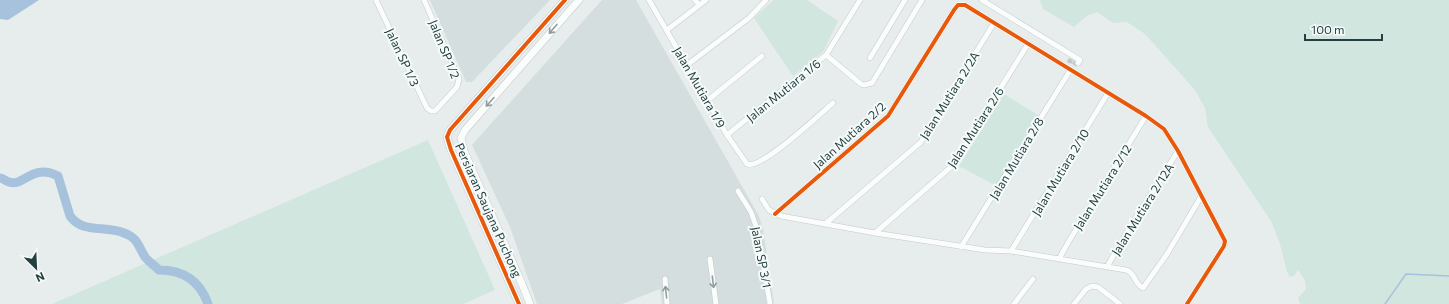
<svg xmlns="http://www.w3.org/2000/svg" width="1449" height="304" font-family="Commissioner,sans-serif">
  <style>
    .built { fill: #d5dede }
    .green { fill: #d0e6df }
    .water { fill: #a7c2dc }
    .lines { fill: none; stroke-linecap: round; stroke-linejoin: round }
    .stream { stroke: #a7c2dc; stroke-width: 1.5 }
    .river { stroke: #a7c2dc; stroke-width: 9 }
    .street-tunnel { stroke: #c0caca; stroke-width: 5; stroke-dasharray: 5 2.5; stroke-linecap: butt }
    .street-casing { stroke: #c4cac9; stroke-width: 6 }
    .secondary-casing { stroke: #c3caca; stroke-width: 8 }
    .street { stroke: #fbfcfc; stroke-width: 5 }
    .secondary { stroke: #fbfcfc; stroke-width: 7 }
    .cycleway-casing { stroke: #f6fbfa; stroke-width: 6 }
    .cycleway { stroke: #e8590c; stroke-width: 4 }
    .oneway { stroke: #8f9e9f }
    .labels { text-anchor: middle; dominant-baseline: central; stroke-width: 4; stroke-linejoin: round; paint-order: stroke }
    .street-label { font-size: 12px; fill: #233f42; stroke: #f6fbfa }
  </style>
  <rect width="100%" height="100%" fill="#e7edec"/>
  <path class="built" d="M430 0H550L472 82H466Z
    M602 0H636L759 216 763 229 774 304H662L660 289 622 304H537L510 227 472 145Z"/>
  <path class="green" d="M774 0H807L838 21 823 52 793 76 754 18Z
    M1040 0H1449V304H1300L1298 298 1306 289 1305 280 1298 270 1294 276 1290 277 1287 272 1280 244 1271 221 1208 127 1205 108 1194 89 1145 34 1127 22 1113 23 1097 12 1088 15 1074 27 1043 9Z
    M1004 94 1038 115 996 186 959 166Z
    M428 140 495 290 463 304H52Z"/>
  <path class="water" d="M0 0H39L8 20 0 19Z"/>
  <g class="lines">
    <path class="stream" d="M1385 304 1406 274 1449 276"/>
    <path class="river" d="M0 178C3 178 5 181 9 182 25 187 31 163 58 176L70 216C83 234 105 225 124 233 138 238 138 246 145 257 149 262 155 266 159 270 184 270 200 281 208 304"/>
    <path class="street-tunnel" d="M1069 63 1071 59
      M1074 65 1076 62"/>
    <g class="street-casing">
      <path id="street" d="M376 0 427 108 431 111H435L457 87 459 79 424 0
        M649 0 727 135 747 164C761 170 820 114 833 103
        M695 0 699 5
        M982 0 1080 60 1078 63
        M667 30 706 0
        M826 55 861 84 864 85 872 83 922 0
        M870 58 905 0
        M687 65 749 18 766 0
        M708 100 762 56
        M727 135 826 55 860 0
        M738 191 751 212 757 229 770 304
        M762 199 769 210 781 216 875 233 985 250 1011 251 1126 270C1135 272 1135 285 1143 288L1167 254 1202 195
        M775 214 888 116 954 10 958 5H965L1146 116 1164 129 1178 151 1225 241 1224 246 1187 304
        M825 224 921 142 994 23
        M875 233 952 166 1028 44
        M961 247 1071 69
        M1011 251 1108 93
        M710 259 716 304
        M1059 259 1069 241 1146 116
        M1107 267 1128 230 1178 151
        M665 279 667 304
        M1014 304 1033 279
        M1074 304 1086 289 1092 286 1098 287 1120 304"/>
    </g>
    <g class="secondary-casing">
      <path id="secondary" d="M519 304 451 150 447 137 450 130 565 0
        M530 304 522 284 464 151 461 138 465 130 579 0"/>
    </g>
    <use href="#street" class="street"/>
    <use href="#secondary" class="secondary"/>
    <g class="cycleway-casing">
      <path id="cycleway" d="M775 214 888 116 954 10 958 5H965L1146 116 1164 129 1178 151 1225 241 1224 246 1187 304
        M519 304 451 150 447 137 450 130 565 0"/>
    </g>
    <use href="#cycleway" class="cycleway"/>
  </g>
  <defs><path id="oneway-shaft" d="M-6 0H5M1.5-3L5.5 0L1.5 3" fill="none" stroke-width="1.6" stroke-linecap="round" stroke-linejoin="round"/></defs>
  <g class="oneway">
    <use href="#oneway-shaft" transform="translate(553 29) rotate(131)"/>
    <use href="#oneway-shaft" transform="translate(490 102) rotate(132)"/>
    <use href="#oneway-shaft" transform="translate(713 282) rotate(83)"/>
    <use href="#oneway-shaft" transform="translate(666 292) rotate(-96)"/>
  </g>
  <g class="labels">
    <g class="street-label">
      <text transform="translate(445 49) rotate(68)">Jalan SP 1/2</text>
      <text transform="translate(403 57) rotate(65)">Jalan SP 1/3</text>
      <text transform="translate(700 87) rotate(60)">Jalan Mutiara 1/9</text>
      <text transform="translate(783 90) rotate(-39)">Jalan Mutiara 1/6</text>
      <text transform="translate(949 95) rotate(-58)">Jalan Mutiara 2/2A</text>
      <text transform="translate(975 127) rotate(-57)">Jalan Mutiara 2/6</text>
      <text transform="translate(849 135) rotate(-42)">Jalan Mutiara 2/2</text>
      <text transform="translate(1016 158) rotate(-59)">Jalan Mutiara 2/8</text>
      <text transform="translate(1060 172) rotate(-59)">Jalan Mutiara 2/10</text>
      <text transform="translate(1102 187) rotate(-58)">Jalan Mutiara 2/12</text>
      <text transform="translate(1142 209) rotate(-58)">Jalan Mutiara 2/12A</text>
      <text transform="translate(489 210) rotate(66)">Persiaran Saujana Puchong</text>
      <text transform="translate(762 257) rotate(79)">Jalan SP 3/1</text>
    </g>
  </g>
  <g transform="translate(36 268) rotate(156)" stroke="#f6fbfa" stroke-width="3" paint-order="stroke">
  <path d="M0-3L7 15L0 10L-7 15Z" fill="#233f42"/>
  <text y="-6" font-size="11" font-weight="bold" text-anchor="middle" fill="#233f42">N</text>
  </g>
  <path d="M1305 34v6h77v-6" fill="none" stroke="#233f42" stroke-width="2"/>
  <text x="1311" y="34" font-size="12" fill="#233f42" stroke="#f6fbfa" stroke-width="3" paint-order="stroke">100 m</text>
</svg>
